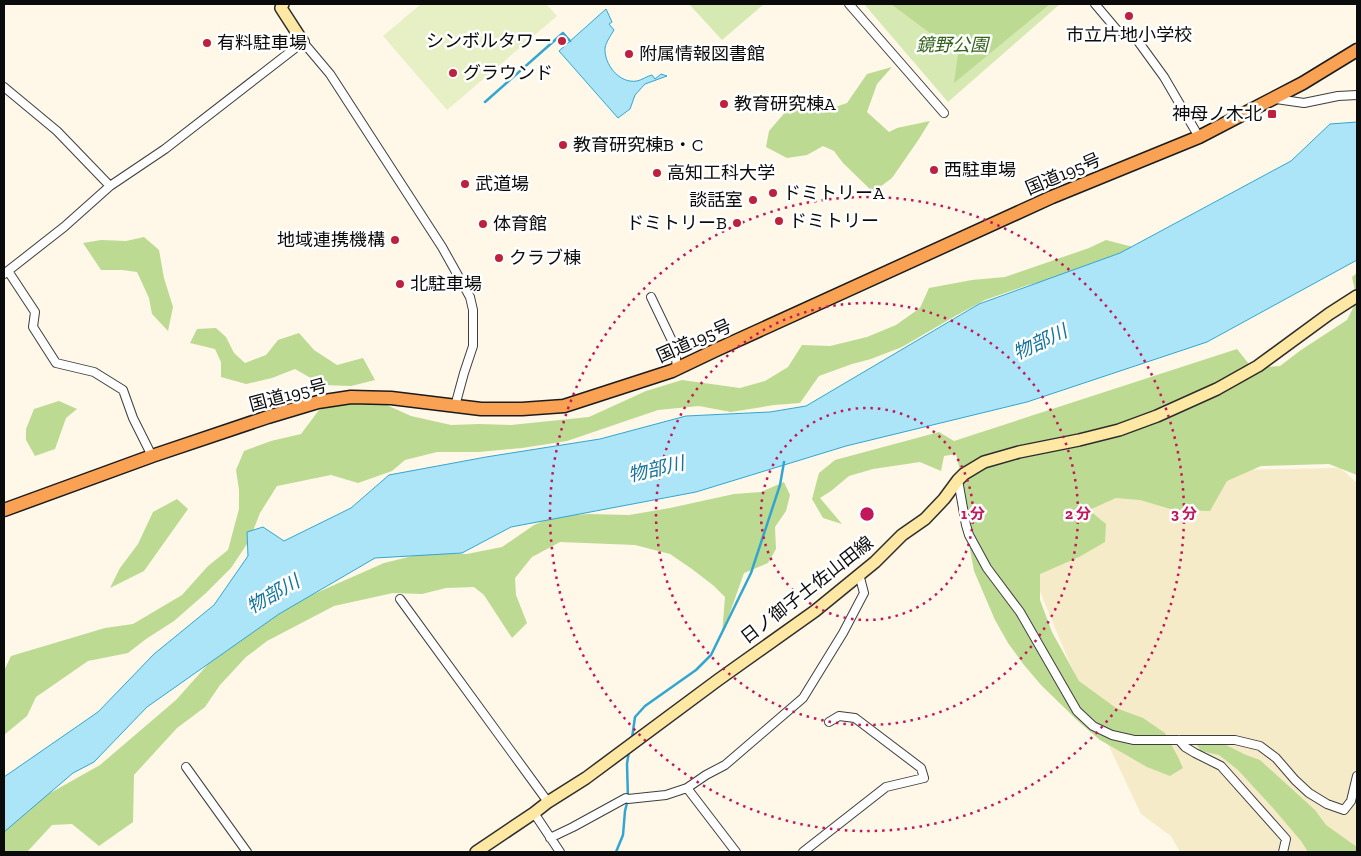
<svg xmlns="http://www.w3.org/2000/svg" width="1361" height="856" font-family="'Zilla Slab','Noto Sans JP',serif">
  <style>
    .farmland { fill: #f5ebc9 }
    .green { fill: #d6e9b2 }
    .forest { fill: #bcda91 }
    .pitch { fill: #e7f0c4 }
    .water { fill: #ace5f7; stroke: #32a6d0 }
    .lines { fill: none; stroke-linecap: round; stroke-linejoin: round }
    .stream { stroke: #32a6d0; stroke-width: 2.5 }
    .minor-casing { stroke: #3e3e3e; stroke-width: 10 }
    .secondary-casing { stroke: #2d2d2d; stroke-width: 14 }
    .trunk-casing { stroke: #1c1c1c; stroke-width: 15 }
    .minor { stroke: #fff; stroke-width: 8 }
    .secondary { stroke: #ffe8a3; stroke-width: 11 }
    .trunk { stroke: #faa254; stroke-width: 12 }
    .ring { fill: none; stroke: #c2185b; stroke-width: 2.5; stroke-dasharray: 2.5 5 }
    .poi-dot { fill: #bd213d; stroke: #fff; stroke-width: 2 }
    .labels { text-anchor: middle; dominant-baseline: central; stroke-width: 5; stroke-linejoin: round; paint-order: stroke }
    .poi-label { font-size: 18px; fill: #0b0b0b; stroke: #fff; text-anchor: start }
    .park-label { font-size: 18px; font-style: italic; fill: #33631b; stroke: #fff }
    .street-label { font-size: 18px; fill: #0b0b0b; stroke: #fff }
    .water-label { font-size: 19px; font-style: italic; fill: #13749e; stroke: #fff }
    .centre { fill: #c2185b; stroke: #fff; stroke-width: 2.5 }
    .ring-label { font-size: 15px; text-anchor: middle; font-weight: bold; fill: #c2185b; stroke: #fff; stroke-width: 5; stroke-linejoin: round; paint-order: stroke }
  </style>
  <rect width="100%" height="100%" fill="#fff7e8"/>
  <path class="farmland" d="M1340 468 1357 483V852H1180L1171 836 1141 814 1068 659 1012 524 1229 470Z"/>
  <path class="green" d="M689 4H764L722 40Z
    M864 4H1060L948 102Z"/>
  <path class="forest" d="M891 4H1050L954 83 958 54Z
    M892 67 877 84 867 112 889 132 897 128 930 121 919 139 892 178 873 192 843 163 834 151 823 146 807 155 787 158 766 147 769 131 788 109 812 105 829 109 847 103 867 74Z
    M144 237 159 250 164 278 173 307 168 331 152 314 149 298 137 272 122 270H101L83 243 101 240 126 241Z
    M1106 240 1133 247 1113 262 1066 276 1028 285 985 300 957 315 902 347 871 359 852 364 819 376 800 403 774 405 731 412 699 406 658 410 567 441 522 448 479 452H437L405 460 392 471 358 483 331 475 277 486 260 513 249 541 231 568 206 593 174 621 146 639 128 653 88 661 36 697 27 716 4 735V671L11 656 105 628 133 624 182 595 208 566 228 550 239 509V490L236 470 244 451 271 441 301 434 319 410 348 401 380 402 411 416 451 425 479 424 511 425 589 417 646 391 682 380 740 388 765 381 788 367 802 345 830 346 867 337 896 325 920 308 929 288 972 280 1005 277 1089 248Z
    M1357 273V475L1329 464 1261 466 1227 481 1210 511 1174 510 1140 500 1116 498 1089 510 1106 524 1105 542 1079 557 1040 574V600L1052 632 1079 681 1116 708 1143 718 1165 733 1178 757 1183 768 1170 776 1147 767 1100 740 1079 722 1041 685 1024 665 1008 643 995 620 974 571 969 544 962 479 956 454 944 456 941 471 920 462 873 469 849 476 831 491 820 498 842 524 823 518 812 499 819 473 835 460 939 432 954 441 1237 349 1252 368 1280 366 1301 350 1347 320 1357 300 1352 277Z
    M216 328 226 337 234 353 245 363 266 355 278 340 299 333 314 350 337 365 363 358 375 380 351 386 323 385 295 369 272 378 246 384 221 377V362L215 349 190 343 197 329Z
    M59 401 77 409 66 418 55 449 35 456 26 440V429L34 409Z
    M784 482 790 495 786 511 775 527 776 549 768 563 744 573 722 635 725 597 714 586 692 569 670 554 635 545 560 542 532 557 515 578 516 595 527 623 512 638 484 595 474 587 446 588 422 594 393 593 334 606 267 641 246 657 220 685 205 707 177 728 134 775 133 822 99 846 72 824 52 825 27 852H4V821L38 798 52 792 100 765 176 700 227 643 298 601 384 563 425 553 467 554 502 547 534 525 556 516 589 514 629 515 670 508 734 494 761 492Z
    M177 499 188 509 144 571 110 588 120 568 138 544 153 512Z
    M1197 745H1226L1246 755 1260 760 1315 810 1326 825 1357 847V852H1308L1301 841 1273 808 1238 770 1219 755 1201 751Z"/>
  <path class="pitch" d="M421 4H546L557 16 447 110 383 36Z"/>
  <path class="water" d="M606 9 612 22 609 24 614 30C611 35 606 42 605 48 604 64 619 84 637 81 642 80 647 76 652 75L655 79 661 74 667 76 645 84 635 95 630 109 618 118 559 51Z
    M1357 122V260L1207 342 1027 402 846 446 696 492 511 527 462 553 375 558 279 614 147 707 94 762 73 773 4 832V777L98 712 154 654 214 605 248 556 247 532 263 527 284 541 351 508 389 475 486 457 600 439 686 416 770 412 806 406 979 304 1120 253 1291 161 1330 124Z"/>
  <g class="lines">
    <path class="stream" d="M485 102 563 33 570 41
      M632 738 635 717 645 706 696 670 711 655 751 573 780 485 784 462
      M616 852 623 835 625 811 628 799 627 764 629 751"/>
    <g class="minor-casing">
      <path id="minor" d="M849 4 944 113
        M1095 4 1117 30C1122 33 1127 31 1132 33L1164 77 1199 137
        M4 87 57 131 110 186
        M1276 99 1304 103 1338 96 1357 95
        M8 271 35 312 33 327 56 363 94 372 123 390 133 418 152 456
        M4 274 64 227 110 186 165 149 303 42 330 74 442 247 470 297 473 310V346L464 373 455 406
        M651 297 675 347 677 369
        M958 480 966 525 969 535 987 568 1020 612 1077 711 1093 726 1112 735 1134 740H1235L1260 746 1276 758 1295 780 1309 793 1327 804 1344 810 1351 801 1357 776
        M400 599 548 802
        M1179 740 1185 747 1195 753 1221 766 1286 839 1283 852
        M186 767 247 852
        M687 788 736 852
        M534 813 560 852
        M550 838 573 827 626 798 628 799 666 795 687 788 706 775 725 765 803 698 843 633 864 593 859 574
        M803 852 886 787 924 778 921 768 855 718 839 716 829 722"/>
    </g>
    <g class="secondary-casing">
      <path id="secondary" d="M283 4 281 8 303 42
        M476 852 534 813 548 802 586 778 718 680 815 611 875 562 902 535 925 519 944 499 958 480 964 474 984 462 1019 452 1079 440 1119 430 1157 416 1217 389 1258 366 1329 314 1357 296"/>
    </g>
    <g class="trunk-casing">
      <path id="trunk" d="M4 510 152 456 268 417 318 402 351 397 391 398 481 409H522L564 406 672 371 716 350 1052 197 1199 137 1303 83 1357 50"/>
    </g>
    <use href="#minor" class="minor"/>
    <use href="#secondary" class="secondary"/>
    <use href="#trunk" class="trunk"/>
  </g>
  <g class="ring">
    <circle cx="867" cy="514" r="106"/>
    <circle cx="867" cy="514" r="211"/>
    <circle cx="867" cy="514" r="317"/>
  </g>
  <g class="poi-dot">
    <circle cx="1129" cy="16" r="5"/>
    <circle cx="562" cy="41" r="5"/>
    <circle cx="207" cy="43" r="5"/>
    <circle cx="629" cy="54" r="5"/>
    <circle cx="453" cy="73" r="5"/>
    <circle cx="724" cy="104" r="5"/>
    <rect x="1267" y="109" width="10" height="10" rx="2.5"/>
    <circle cx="563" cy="145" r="5"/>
    <circle cx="934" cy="170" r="5"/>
    <circle cx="657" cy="173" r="5"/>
    <circle cx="465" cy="184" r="5"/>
    <circle cx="773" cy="193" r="5"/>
    <circle cx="753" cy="200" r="5"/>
    <circle cx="779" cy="221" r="5"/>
    <circle cx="737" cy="223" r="5"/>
    <circle cx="483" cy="224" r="5"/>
    <circle cx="395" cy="240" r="5"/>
    <circle cx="499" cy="258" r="5"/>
    <circle cx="400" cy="284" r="5"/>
  </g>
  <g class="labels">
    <g class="poi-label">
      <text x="1129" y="35" text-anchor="middle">市立片地小学校</text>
      <text x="552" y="41" text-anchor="end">シンボルタワー</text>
      <text x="217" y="43">有料駐車場</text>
      <text x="639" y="54">附属情報図書館</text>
      <text x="463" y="73">グラウンド</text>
      <text x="734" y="104">教育研究棟A</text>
      <text x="1262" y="114" text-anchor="end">神母ノ木北</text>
      <text x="573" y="145">教育研究棟B・C</text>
      <text x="944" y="170">西駐車場</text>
      <text x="667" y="173">高知工科大学</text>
      <text x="475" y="184">武道場</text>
      <text x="783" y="193">ドミトリーA</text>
      <text x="743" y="200" text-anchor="end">談話室</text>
      <text x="789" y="221">ドミトリー</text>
      <text x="727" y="223" text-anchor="end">ドミトリーB</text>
      <text x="493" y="224">体育館</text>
      <text x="385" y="240" text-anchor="end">地域連携機構</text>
      <text x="509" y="258">クラブ棟</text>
      <text x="410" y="284">北駐車場</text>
    </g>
    <g class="park-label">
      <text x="952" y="45">鏡野公園</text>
    </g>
    <g class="street-label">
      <text transform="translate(1063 174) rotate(-23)">国道195号</text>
      <text transform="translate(694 341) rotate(-24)">国道195号</text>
      <text transform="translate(288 395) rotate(-15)">国道195号</text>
      <text transform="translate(807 590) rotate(-38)">日ノ御子土佐山田線</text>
    </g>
    <g class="water-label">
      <text transform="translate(1040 342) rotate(-25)">物部川</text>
      <text transform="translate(656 469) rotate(-13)">物部川</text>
      <text transform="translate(273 594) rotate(-30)">物部川</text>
    </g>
  </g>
  <circle cx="867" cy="514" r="8" class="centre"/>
  <g class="ring-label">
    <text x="973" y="519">1 分</text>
    <text x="1078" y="519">2 分</text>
    <text x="1184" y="519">3 分</text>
  </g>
  <rect width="1361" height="856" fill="none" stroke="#0b0b0b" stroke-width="10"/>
</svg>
